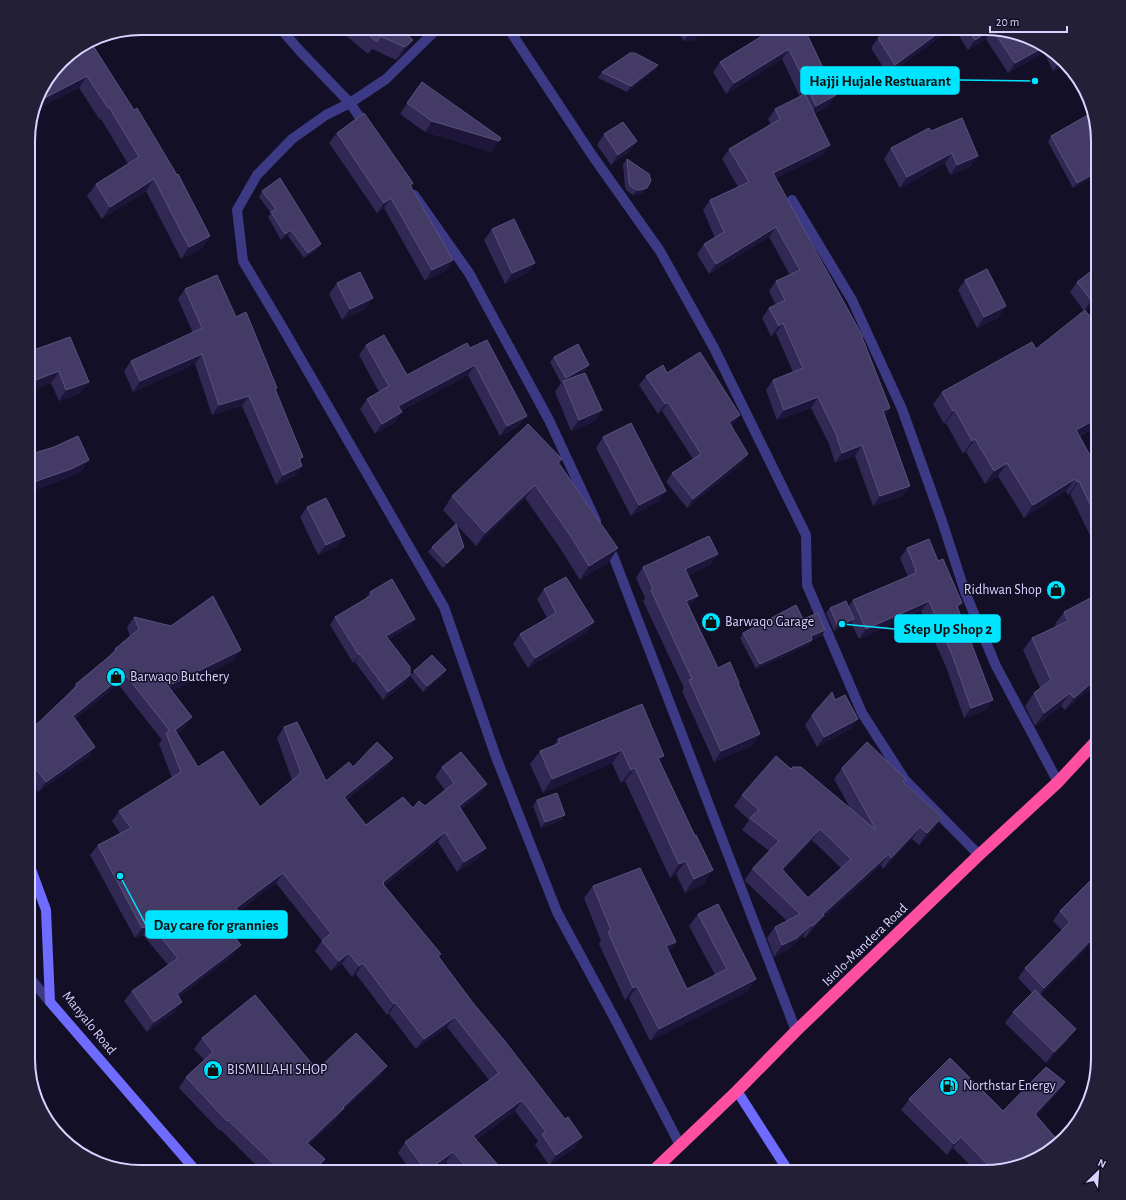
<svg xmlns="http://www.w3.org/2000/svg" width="1126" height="1200" font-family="'Alegreya Sans',sans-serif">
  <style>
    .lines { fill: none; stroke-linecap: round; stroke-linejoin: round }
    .street { stroke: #3d3a85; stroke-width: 10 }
    .secondary { stroke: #6f6bff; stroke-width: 10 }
    .highway { stroke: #ff4fa3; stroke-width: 12 }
    .wall { fill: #312854; fill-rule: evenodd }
    .shaded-wall { fill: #1d163a }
    .building { fill: #433a66; stroke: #5a527e; fill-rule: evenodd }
    .labels { text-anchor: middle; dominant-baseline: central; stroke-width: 3; stroke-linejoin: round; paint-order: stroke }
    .poi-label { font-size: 14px; fill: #d9d4ff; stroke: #130f26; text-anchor: start }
    .street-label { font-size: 14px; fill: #d9d4ff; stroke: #130f26 }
    .rim { fill: none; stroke: #d9d4ff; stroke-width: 2 }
    .leader { fill: none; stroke: #00e5ff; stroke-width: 1.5 }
    .callout-dot { fill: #00e5ff; stroke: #130f26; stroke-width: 1.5 }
    .callout { fill: #00e5ff; stroke: #00e5ff; stroke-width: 1.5 }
    .callout-label { font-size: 15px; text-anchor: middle; font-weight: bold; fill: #111 }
  </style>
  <rect width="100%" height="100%" fill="#130f26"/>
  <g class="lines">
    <path class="street" d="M280 28 300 51 350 103 367 128
      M438 28 386 79 350 103 326 115 292 139 257 175 237 210 243 261 284 330 444 607 496 757 557 912 617 1023 680 1145
      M508 28 592 155 660 251 714 348 806 535 807 585 862 713 905 780 979 855
      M414 195 469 273 549 420 596 521
      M792 200 852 300 902 409 942 521 965 592 996 666 1058 782
      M607 544 614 558 796 1031
      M28 976 50 1002"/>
    <path class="secondary" d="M28 861 46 910 50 1002 197 1172
      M737 1091 789 1172"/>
    <path class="highway" d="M652 1172 737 1091 796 1031 979 855 1058 782 1098 739"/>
  </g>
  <path class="wall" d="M339 28H399L413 40 404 52 396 60 372 49 368 54 344 34 345 33Z
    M665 28H708L692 41H684L675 28 669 33Z
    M775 28 829 106 815 113 823 155 776 178 862 338 890 408 885 416 910 486 903 496 873 506 855 456 835 463 829 444 811 408 777 420 766 390 773 380 793 372 776 333 771 336 762 318 769 308 776 305 769 291 776 281 790 275 769 237 709 274 697 254 704 244 715 238 703 210 710 200 738 187 722 159 729 149 771 125 768 119 775 109 800 97 782 59 726 94 713 72 720 62Z
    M891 28H952L888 75 871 48 878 38Z
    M954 28H993L1035 40 1067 65 1053 71 1043 50 1041 54 1008 73 986 39 968 50Z
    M130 30 121 38 116 33Z
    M90 41 210 236 202 248 181 259 146 191 102 219 87 196 96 184 128 164 101 119 100 120 79 88Z
    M658 65 655 70 627 92 598 78 602 72Z
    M422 82 492 152 425 132 400 114Z
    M931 131 970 167 950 175 945 163 900 188 884 159 891 148Z
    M337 133 413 183 411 187 453 260 445 271 425 281 384 208 377 213 329 143Z
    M604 134 637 141 629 152 611 165 597 145Z
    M1051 136 1098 174 1073 188 1048 142Z
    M627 159 647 188 643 193 636 195H633L627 191 625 187 623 164Z
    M262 191 317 250 304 258 288 236 281 240 268 217 271 213 259 197Z
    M492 229 535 263 527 273 505 284 484 240Z
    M1098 266V300L1084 311 1070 292 1077 282Z
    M965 280 999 317 977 328 958 290Z
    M337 283 365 309 342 320 329 294Z
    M185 289 236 317 277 388 275 390 303 457 300 461 302 466 295 476 276 485 242 406 212 415 195 364 133 392 124 371 131 361 193 333 178 299Z
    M1098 327V385L1093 388 1098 398V426L1080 436 1098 470V552L1070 494 1068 495 1066 491 1024 518 998 476 985 484 966 452 963 454 946 423 944 424 933 404 942 392 1036 349Z
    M70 337 81 393 59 401 51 383 28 391V345L31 351Z
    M366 345 407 375 470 348 519 426 500 436 468 375 401 411 395 422 375 434 360 409 367 399 379 392 359 355Z
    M554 357 586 370 574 377 595 421 571 431 555 392 561 383 550 362Z
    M667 373 733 424 731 426 748 454 742 463 687 508 666 482 672 473 693 459 662 411 658 414 639 385 646 376Z
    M603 437 659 501 631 516 596 448Z
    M562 459 559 463 609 562 580 580 560 548 525 498 476 546 443 510 452 496Z
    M307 507 345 536 337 546 318 555 300 517Z
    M432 547 460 552 443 568 428 552Z
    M907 548 958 609 986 710 964 718 946 667 921 611 859 639 851 623 850 625 834 631 826 613 830 608 848 607 853 600 908 577 900 558Z
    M718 554 710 565 688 575 690 607H689L718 668 739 683 738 684 753 745 714 762 682 691 684 688 643 601 645 598 636 578 643 567Z
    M544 589 594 622 587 632 528 668 513 644 520 634 547 618 537 599Z
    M370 592 415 619 410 627 388 639 410 675 405 683 383 700 355 662 353 663 330 625 335 617 365 599Z
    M1098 594V682L1094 687 1081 696 1065 710 1061 706 1035 726 1025 706 1034 693 1040 688 1023 650 1032 638 1056 626 1055 624 1064 612Z
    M134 617 233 661 172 691 192 717 184 728 177 734 198 767 260 807 292 780 277 738 284 727 326 781 353 767 386 768 346 800 366 825 413 808 425 806 445 790 435 777 442 767 487 784 479 795 461 809 478 859 457 872 438 842 384 886 439 957 575 1148 549 1165 535 1145 538 1141 515 1111 476 1140 504 1172H454L446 1162 432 1172H412L398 1153 405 1142 489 1080 447 1027 416 1049 389 1014 387 1015 356 974 352 977 342 964 331 971 315 951 322 941 276 883 238 911 239 935 235 938 233 955 179 997 175 1012 147 1032 124 1001 132 991 168 965 143 935 135 938 90 855 98 845 120 833 112 821 119 811 172 778 159 744 162 740 118 684 75 719 95 747 88 757 38 792 28 778V730L38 723 71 691 76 684 109 656 115 649 130 636 127 627Z
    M803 619 822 636 812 639 809 645 756 669 740 638 743 633Z
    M446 670 442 676 423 692 410 676 414 671Z
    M835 700 851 729 817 747 805 725 812 715Z
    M642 704 660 761 704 884 685 893 676 874 670 878 625 781 621 783 612 763 543 793 530 764 540 751 554 745 558 739Z
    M842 768 904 782 942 817 934 829 919 845 912 839 883 869 881 865 820 921 816 926 805 938 803 936 789 949 774 957 767 938 775 927 787 921 745 881V879L753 868 769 851 742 830 749 820 734 806 742 795 791 769 850 808 834 779ZM812 840 841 868 808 898 783 871Z
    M537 800 565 815 561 820 541 828 533 806Z
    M1098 874V936L1040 995 1068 1040 1046 1063 1005 1023 1013 1012 1032 993 1018 978 1025 968 1062 930 1053 921 1060 911Z
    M593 886 669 952 687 989 715 975 689 926 698 914 756 979 748 991 650 1041 629 998 625 1000 599 944 601 941 584 898Z
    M1098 1010V1026L1092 1019Z
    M202 1038 317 1070 380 1076 339 1114 336 1119 309 1144 325 1159 316 1172H263L221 1130 220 1131 179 1088 186 1077 204 1060 194 1049Z
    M1065 1082 1057 1093 1036 1116 1022 1166 986 1172H977L953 1148 947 1155 901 1110 909 1099 1003 1111Z"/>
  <path class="shaded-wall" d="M672 28H675L669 33Z
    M703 28H708L692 41H684L691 31Z
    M945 28H952L888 75 895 65Z
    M992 29 986 39 968 50 975 40Z
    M130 30 121 38 126 31Z
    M413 40 404 52 396 60 405 47Z
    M1044 47 1045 48 1041 54 1008 73 1015 63Z
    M789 49 782 59 726 94 734 83Z
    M1061 60 1067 65 1053 71 1060 61Z
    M658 65 655 70 627 92 631 86Z
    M87 76 79 88 34 111 37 102Z
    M836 95 829 106 809 116 816 106Z
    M432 121 499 141 492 152 425 132Z
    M637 141 629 152 611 165 618 155Z
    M830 145 823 155 766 183 773 173Z
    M952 153 945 163 900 188 907 177Z
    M978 156 970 167 950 175 957 165Z
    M1098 171V174L1073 188 1077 183Z
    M154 179 146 191 102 219 110 207Z
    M647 188 643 193 636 195H633L637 190Z
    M391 198 384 208 377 213 384 203Z
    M776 227 769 237 709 274 716 264Z
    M291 230 288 236 281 240 285 234Z
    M210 236 202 248 181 259 189 247Z
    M321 244 317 250 304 258 308 253Z
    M453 260 445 271 425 281 432 270Z
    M535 263 527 273 505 284 512 273Z
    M1098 295V300L1084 311 1091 300Z
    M373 298 365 309 342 320 350 309Z
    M1006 306 999 317 977 328 984 317Z
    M783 323 776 333 771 336 779 326Z
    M202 354 195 364 133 392 140 381Z
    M475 365 468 375 391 416 398 406Z
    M589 365 586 370 563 383V382L566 378Z
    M59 371 51 383 28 391V383Z
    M1098 379V385L1082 397 1090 384Z
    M89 382 81 393 59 401 66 390Z
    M249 396 242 406 212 415 219 405Z
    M818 397 811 408 777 420 784 410Z
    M668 402 662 411 658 414 665 404Z
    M890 408 883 418V411Z
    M602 410 595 421 571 431 579 420Z
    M955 410 946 423 944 424 953 411Z
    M402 412 395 422 375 434 382 424Z
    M740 415 733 424 722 431 729 422Z
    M527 416 519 426 500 436 507 426Z
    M1098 418V426L1067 442 1076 430Z
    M975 439 966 452 963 454 972 441Z
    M862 445 855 456 835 463 842 453Z
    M748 454 742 463 687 508 693 499Z
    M89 460 81 472 63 480 28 493V484Z
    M1007 463 998 476 985 484 994 471Z
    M302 466 295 476 276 485 283 475Z
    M1075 479 1066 491 1024 518 1033 505Z
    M1079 481 1070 494 1068 495 1077 482Z
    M535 485 525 498 476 546 485 533Z
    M910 486 903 496 873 506 880 496Z
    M666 491 659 501 631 516 639 505Z
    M345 536 337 546 318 555 326 545Z
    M464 547 460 552 443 568 447 563Z
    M618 548 609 562 580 580 589 566Z
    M718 554 710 565 678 580 685 569Z
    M698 596 690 607 679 612 686 601Z
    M929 601 921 611 859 639 866 629Z
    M962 603 955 613 957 606Z
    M415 619 410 627 381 644 386 636Z
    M854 619 850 625 834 631 838 626Z
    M594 622 587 632 528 668 535 658Z
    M825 630 822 636 807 642 811 636Z
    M812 640 809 645 756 669 760 664Z
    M241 650 233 661 160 697 168 686Z
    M360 654 355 662 353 663 359 655Z
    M446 670 442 676 423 692 427 686Z
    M125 674 118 684 66 726 73 716Z
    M410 675 405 683 383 700 388 692Z
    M1098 678V682L1094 687 1081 696 1065 710 1074 698 1090 684Z
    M1070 693 1061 706 1035 726 1044 713Z
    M993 700 986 710 964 718 971 708Z
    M192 717 184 728 169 740 175 730Z
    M858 719 851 729 817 747 824 737Z
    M760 734 753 745 714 762 721 751Z
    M95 747 88 757 38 792 46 782Z
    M622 750 612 763 543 793 552 779Z
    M664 756 654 769 658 758Z
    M393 758 386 768 336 807 344 797Z
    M635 768 625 781 621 783 631 770Z
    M487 784 479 795 452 816 459 806Z
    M565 815 561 820 541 828 545 822Z
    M942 817 934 829 919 845 927 833Z
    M920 827 912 839 883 869 891 858Z
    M820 829 812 840 774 881 782 869Z
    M445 832 438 842 379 890 383 882Z
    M486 848 478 859 457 872 464 862Z
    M889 854 881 865 820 921 816 926 805 938 813 926 823 914Z
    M686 861 676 874 670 878 679 864Z
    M713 870 704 884 685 893 694 879Z
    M283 873 276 883 229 919 236 908Z
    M247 924 239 935 224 945 232 934Z
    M151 925 143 935 135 938 142 928Z
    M811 925 803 936 789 949 774 957 782 945Z
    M1098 933V936L1037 998 1044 988Z
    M676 942 668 954 666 946Z
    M241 945 233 955 169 1005 177 994Z
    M349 953 342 964 331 971 339 961Z
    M363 963 356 974 352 977 359 966Z
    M756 979 748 991 650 1041 659 1029Z
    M637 986 629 998 625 1000 633 988Z
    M182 1002 175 1012 147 1032 154 1022Z
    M396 1003 389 1014 387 1015 394 1004Z
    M455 1017 447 1027 416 1049 424 1039Z
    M1076 1029 1068 1040 1046 1063 1054 1052Z
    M387 1066 380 1076 339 1114 336 1119 299 1153 307 1143Z
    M1065 1082 1057 1093 1027 1125 1035 1114Z
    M522 1100 515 1111 466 1147 473 1136Z
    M582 1137 575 1148 549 1165 556 1155Z
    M961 1137 953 1148 947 1155 954 1144Z
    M453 1152 446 1162 432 1172H426Z
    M325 1159 316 1172H312Z"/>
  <path class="building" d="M360 28H399L413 40 405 47 380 36 377 42Z
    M689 28H703L699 31H691Z
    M775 28H804L836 95 816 106 789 49 734 83 720 62Z
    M891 28H945L895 65 878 38Z
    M967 28H993L1035 40 1044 47 1015 63 992 29 975 40Z
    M90 41 134 110 137 108 177 175 178 174 210 236 189 247 154 179 110 207 96 184 139 157 109 107 108 108 87 76 37 102 40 91 66 56Z
    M630 53H635L658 65 631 86 602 72Z
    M422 82 501 138 499 141 432 121 407 103Z
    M805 94 830 145 773 173 863 337H862L890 408 883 411 910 486 880 496 862 445 842 453 836 434 818 397 784 410 773 380 803 368 783 323 779 326 769 308 785 300 776 281 800 270 776 227 716 264 704 244 724 232 710 200 749 182 729 149 780 119 775 109Z
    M1093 112 1098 140V171L1077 183 1051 136Z
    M364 113 413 183 410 185 453 260 432 270 391 198 384 203 337 133Z
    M962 118 978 156 957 165 952 153 907 177 891 148 929 128 931 131Z
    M623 122 637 141 618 155 604 134Z
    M627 159 649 174 651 181 647 188 640 190H637L630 186 629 182Z
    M280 178 321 244 308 253 291 230 285 234 271 212 276 209 262 191Z
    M514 219 535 263 512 273 492 229Z
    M1098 266V295L1091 300 1077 282Z
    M987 269 1006 306 984 317 965 280Z
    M360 272 373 298 350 309 337 283Z
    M217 275 236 317 246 312 277 388 275 389 303 457 299 458 302 466 283 475 249 396 219 405 202 354 140 381 131 361 202 328 185 289Z
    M1085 310 1098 327V379L1090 384 1098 398V418L1076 430 1098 470V521L1079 481 1077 482 1075 479 1033 505 1007 463 994 471 975 439 972 441 955 410 953 411 942 392 1032 342 1036 349Z
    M384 335 407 375 467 343 470 348 487 340 527 416 507 426 475 365 398 406 402 412 382 424 367 399 389 386 366 345Z
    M70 337 89 382 66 390 59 371 28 383V345L31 351Z
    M578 344 589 365 566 378 554 357Z
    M700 352 740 415 729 422 748 454 693 499 672 473 701 454 668 402 665 404 646 376 663 365 667 373Z
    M585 373 602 410 579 420 563 381Z
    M631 423 666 491 639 505 603 437Z
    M528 424 562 459 558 462 617 547 618 548 589 566 570 535 535 485 485 533 452 496Z
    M78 436 89 460 71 469 28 484V455L54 447Z
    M326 498 345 536 326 545 307 507Z
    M456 524 464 547 447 563 432 547Z
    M709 536 718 554 685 569 698 596 686 601 718 668 730 662 739 683H738L760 734 721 751 689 680 692 679 651 590 653 589 643 567Z
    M929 539 938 561 943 559 962 603 957 606 993 700 971 708 953 657 929 601 866 629 853 600 916 573 915 571 916 570 907 548Z
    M566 577 594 622 535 658 520 634 556 613 544 589Z
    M392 579 415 619 386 636 410 667V675L388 692 360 654 359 655 335 617 372 595 370 592Z
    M1098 594V678L1090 684 1074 698 1070 693 1044 713 1034 693 1051 680 1032 638 1068 621 1064 612Z
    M213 596 241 650 168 686 192 717 175 730 198 767 223 751 260 807 301 773 284 727 297 722 326 781 349 762 353 767 377 742 393 758 344 797 366 825 403 797 413 808 419 801 425 806 454 783 442 767 461 752 487 784 459 806 486 848 464 862 445 832 383 882 384 883 383 884 441 954 438 956 473 1003 504 1040 565 1119 568 1117 582 1137 556 1155 542 1134 546 1132 522 1100 473 1136 504 1172H471L453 1152 426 1171 405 1142 499 1073 455 1017 424 1039 396 1003 394 1004 363 963 359 966 349 953 339 961 322 941 331 933 283 873 236 908 247 924 232 934 241 945 177 994 182 1002 154 1022 132 991 178 958 151 925 142 928 98 845 131 828 119 811 181 772 166 733 170 731 125 674 73 716 95 747 46 782 36 769 28 756V730L38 723 77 686 76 684 116 651 115 649 139 629 134 617 171 626Z
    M846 601 854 619 838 626 830 608Z
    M796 605 803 619 818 613 825 630 811 636 812 640 760 664 743 633Z
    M432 655 446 670 427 686 414 671Z
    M832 692 835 700 845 695 858 719 824 737 812 715Z
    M642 704 664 756 658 758 695 836 696 835 713 870 694 879 686 861 679 864 635 768 631 770 622 750 552 779 540 751 560 743 558 739Z
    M867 742 906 779 903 782 942 817 927 833 920 827 891 858 889 854 823 914 824 915 813 926 811 925 797 938 782 945 775 927 800 914 753 869V868L779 841 750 818 759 810 742 795 776 756 791 769 793 767H801L876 830 842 768ZM820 829 851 859 808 898 782 869Z
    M557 793 565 815 545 822 537 800Z
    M640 868 676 942 666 946 687 989 727 969 698 914 718 904 756 979 659 1029 637 986 633 988 608 932 611 930 593 886Z
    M1098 874V933L1044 988 1025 968 1070 922 1060 911 1092 879 1093 880Z
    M1035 990 1076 1029 1054 1052 1013 1012Z
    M255 995 317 1070 356 1033 387 1066 343 1107 344 1108 307 1143 325 1159 312 1172H278L275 1169 277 1167 228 1120 227 1121 186 1077 213 1052 202 1038Z
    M950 1058 1003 1111 1046 1067 1065 1082 1035 1114 1059 1142 1054 1149 1022 1166 994 1171 961 1137 954 1144 909 1099Z"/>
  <defs>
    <g id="shop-disc" transform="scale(1)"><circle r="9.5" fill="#00e5ff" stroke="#130f26"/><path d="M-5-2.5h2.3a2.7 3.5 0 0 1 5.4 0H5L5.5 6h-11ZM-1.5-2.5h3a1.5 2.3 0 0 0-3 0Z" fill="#111"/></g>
    <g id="fuel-disc" transform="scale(1)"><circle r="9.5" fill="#00e5ff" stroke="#130f26"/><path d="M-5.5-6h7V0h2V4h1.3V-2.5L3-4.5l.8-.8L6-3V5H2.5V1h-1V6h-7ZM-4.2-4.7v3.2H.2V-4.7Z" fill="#111"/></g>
  </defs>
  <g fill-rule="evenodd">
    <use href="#shop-disc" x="1056" y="590"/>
    <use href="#shop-disc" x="711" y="622"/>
    <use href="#shop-disc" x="116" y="677"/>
    <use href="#shop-disc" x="213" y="1070"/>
    <use href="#fuel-disc" x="949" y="1086"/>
  </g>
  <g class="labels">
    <g class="poi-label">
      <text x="1042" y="590" text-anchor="end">Ridhwan Shop</text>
      <text x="725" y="622">Barwaqo Garage</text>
      <text x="130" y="677">Barwaqo Butchery</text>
      <text x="227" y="1070">BISMILLAHI SHOP</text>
      <text x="963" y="1086">Northstar Energy</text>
    </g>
    <g class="street-label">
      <text transform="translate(865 945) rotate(-44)">Isiolo-Mandera Road</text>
      <text transform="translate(89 1023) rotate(51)">Manyalo Road</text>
    </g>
  </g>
  <path d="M0 0H1126V1200H0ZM141 35H985A106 106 0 0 1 1091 141V1059A106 106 0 0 1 985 1165H141A106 106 0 0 1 35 1059V141A106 106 0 0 1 141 35Z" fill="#231f37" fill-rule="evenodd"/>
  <path class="rim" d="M141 35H985A106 106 0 0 1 1091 141V1059A106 106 0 0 1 985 1165H141A106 106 0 0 1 35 1059V141A106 106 0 0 1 141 35Z"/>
  <path class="leader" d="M1035 81L959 80M842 624L895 629M120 876L146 925"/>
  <g class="callout-dot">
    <circle cx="1035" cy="81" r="4"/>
    <circle cx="842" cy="624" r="4"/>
    <circle cx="120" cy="876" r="4"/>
  </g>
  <g class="callout">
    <rect x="801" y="67" width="158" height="27" rx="4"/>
    <rect x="895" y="615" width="105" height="27" rx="4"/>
    <rect x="146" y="911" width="141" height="27" rx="4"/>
  </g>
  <g class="callout-label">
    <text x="880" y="86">Hajji Hujale Restuarant</text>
    <text x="948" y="634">Step Up Shop 2</text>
    <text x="216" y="930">Day care for grannies</text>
  </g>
  <g transform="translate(1098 1172) rotate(25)" stroke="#130f26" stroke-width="3" paint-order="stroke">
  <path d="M0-3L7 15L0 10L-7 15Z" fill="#d9d4ff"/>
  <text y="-6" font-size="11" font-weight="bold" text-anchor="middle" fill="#d9d4ff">N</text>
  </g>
  <path d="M990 26v6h77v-6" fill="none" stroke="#d9d4ff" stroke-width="2"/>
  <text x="996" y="26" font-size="12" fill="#d9d4ff" stroke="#130f26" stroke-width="3" paint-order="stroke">20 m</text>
</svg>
